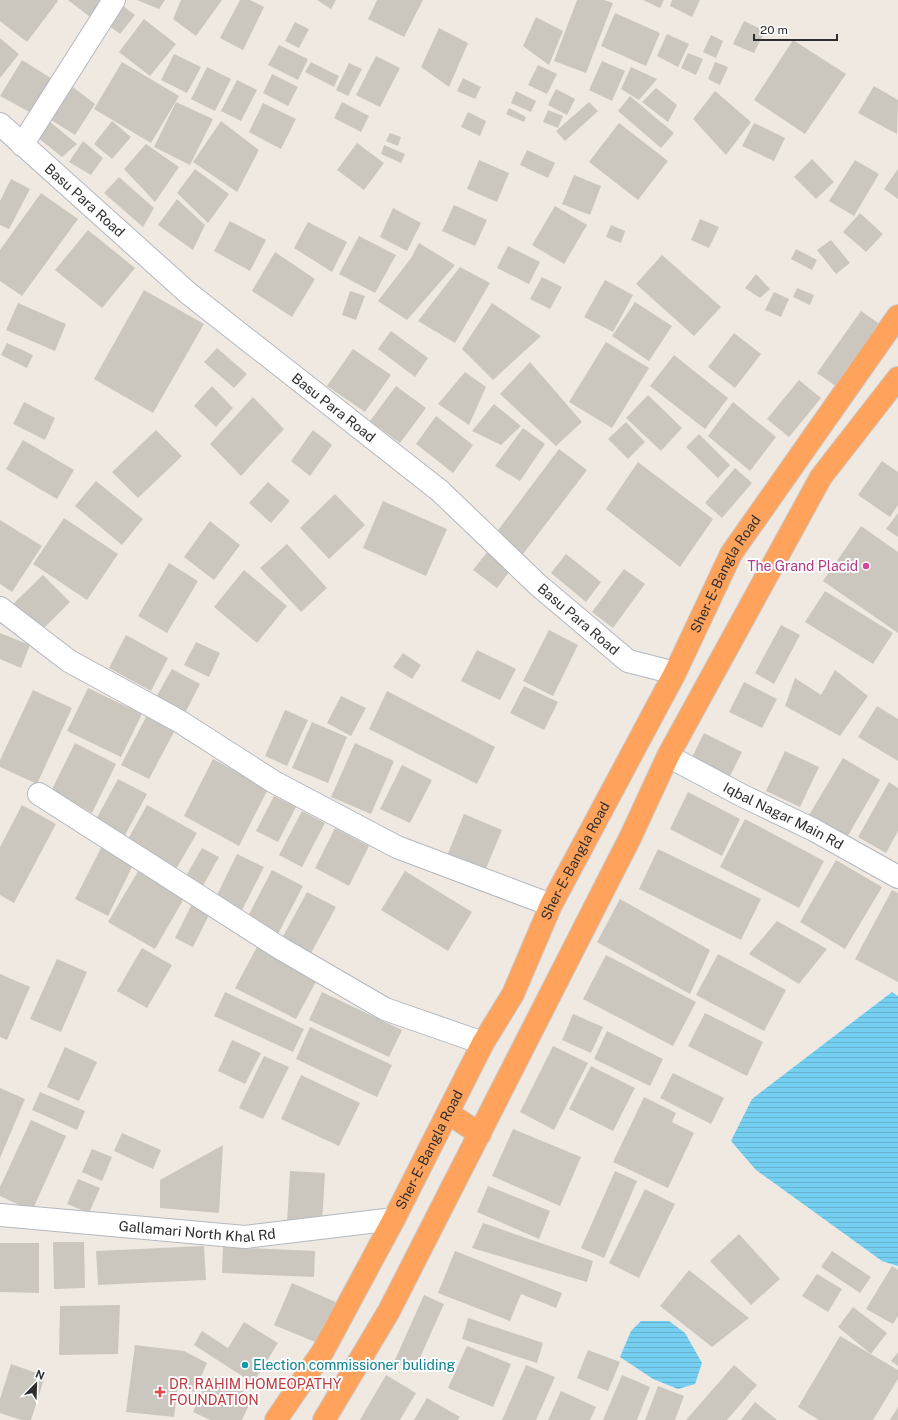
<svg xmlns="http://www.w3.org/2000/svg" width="898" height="1420" font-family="'Public Sans',sans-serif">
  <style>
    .water { fill: url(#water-rules) }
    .building { fill: #cbc7bf }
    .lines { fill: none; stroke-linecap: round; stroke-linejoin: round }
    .minor-casing { stroke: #b4b7c1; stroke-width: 24 }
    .highway-casing { stroke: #c9c9c9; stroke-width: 24 }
    .minor { stroke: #fff; stroke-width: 22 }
    .highway { stroke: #ffa35c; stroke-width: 22 }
    .hotel-dot { fill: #d1479c; stroke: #fff; stroke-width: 1.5 }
    .culture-dot { fill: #0f9aa8; stroke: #fff; stroke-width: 1.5 }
    .health-dot { fill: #e0444e; stroke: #fff; stroke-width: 1.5 }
    .labels { text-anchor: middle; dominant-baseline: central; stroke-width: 4; stroke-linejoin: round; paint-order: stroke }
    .street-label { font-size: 14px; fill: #2e2e2e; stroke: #fff }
    .hotel-label { font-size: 14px; fill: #b23c85; stroke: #fff; text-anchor: end }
    .culture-label { font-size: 14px; fill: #0d838f; stroke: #fff; text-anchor: start }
    .health-label { font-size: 14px; fill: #be3a42; stroke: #fff; text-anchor: start }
  </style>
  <defs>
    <pattern id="water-rules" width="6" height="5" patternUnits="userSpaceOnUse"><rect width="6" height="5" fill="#75cff0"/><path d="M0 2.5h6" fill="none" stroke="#66b2ce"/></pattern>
  </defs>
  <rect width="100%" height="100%" fill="#efe9e1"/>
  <path class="water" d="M892 992 898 996V1266L882 1261 756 1170 731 1141 752 1099Z
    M641 1321H669L685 1333 702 1363 695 1384 678 1389 653 1379 620 1357 631 1331Z"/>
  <path class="building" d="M0 0H57L58 1 27 42 0 21Z
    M68 0H109L94 20Z
    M137 0H165L159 9Z
    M181 0H222L196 36 173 19Z
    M240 0H250L264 7 243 50 220 38Z
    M317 0H336L331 9Z
    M377 0H423L404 37 368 19Z
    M577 0H604L613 3 586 73 554 61Z
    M643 0H664L660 8Z
    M672 0H700L692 17 670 6Z
    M118 2 135 15 120 34 104 22Z
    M615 13 660 33 646 66 601 46Z
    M536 17 563 31 549 65 523 46Z
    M144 19 176 44 150 76 119 52Z
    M744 21 765 31 754 53 733 44Z
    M295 22 309 29 299 48 285 41Z
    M439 28 468 43 449 87 421 67Z
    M667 34 689 44 678 67 657 56Z
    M711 35 723 41 716 58 703 52Z
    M0 38 19 54 0 78Z
    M793 40 846 74 805 134 754 100Z
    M279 45 308 59 298 80 268 65Z
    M688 53 703 59 696 75 681 68Z
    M174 54 201 67 187 93 161 80Z
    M376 56 400 68 380 107 356 95Z
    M22 60 57 82 35 115 0 96Z
    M602 61 625 71 612 101 589 90Z
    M122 62 179 96 151 143 94 109Z
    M311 62 339 76 334 87 305 72Z
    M715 62 728 67 720 85 708 79Z
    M349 63 362 69 348 96 336 90Z
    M538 65 557 74 547 94 528 85Z
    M207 67 231 79 215 111 191 99Z
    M631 67 657 79 639 100 621 89Z
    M272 74 298 87 288 106 263 93Z
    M463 78 481 87 475 99 457 91Z
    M237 80 257 90 241 121 221 111Z
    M874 86 898 100 897 134 858 113Z
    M73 87 95 104 75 135 48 118Z
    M656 88 677 105 668 122 642 102Z
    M556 89 575 99 567 115 548 105Z
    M516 91 536 101 531 112 511 103Z
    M715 91 751 122 726 155 693 119Z
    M630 96 674 133 661 148 618 111Z
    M176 102 213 119 190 165 154 147Z
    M342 102 369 116 361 132 334 118Z
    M589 102 598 111 565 141 556 131Z
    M263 103 296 119 281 149 249 132Z
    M509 108 526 117 524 122 506 114Z
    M548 110 563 116 558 128 543 122Z
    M468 112 486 121 480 136 461 127Z
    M49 121 77 144 62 157 37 137Z
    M112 121 131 137 112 159 94 144Z
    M221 121 259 150 237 192 193 162Z
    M619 123 668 161 638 200 589 162Z
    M754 123 785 138 774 161 742 146Z
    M390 133 401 137 398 146 386 141Z
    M83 141 103 158 91 175 69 162Z
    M357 143 384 163 364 190 337 170Z
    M146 144 179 167 155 202 124 169Z
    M384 145 405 154 401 163 381 154Z
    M527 150 555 163 548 178 520 165Z
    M812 159 834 182 816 199 794 177Z
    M479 160 509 173 497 202 467 189Z
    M855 160 879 174 854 216 829 201Z
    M195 169 229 194 208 223 177 193Z
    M898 169V199L884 189Z
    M574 175 601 186 590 215 562 204Z
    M119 177 154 208 143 227 104 193Z
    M11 179 30 189 9 229 0 225V201Z
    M41 193 78 219 22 296 0 281V250Z
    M177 199 205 225 193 250 158 225Z
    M454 205 487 220 475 246 442 231Z
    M555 206 587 225 564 264 532 245Z
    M393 208 421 223 407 251 380 237Z
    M860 213 883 234 866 252 843 232Z
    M700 219 719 227 709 248 691 240Z
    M230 221 266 240 250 271 214 251Z
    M308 222 347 242 332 272 294 248Z
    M611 225 625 231 621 243 606 237Z
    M88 230 135 268 102 308 55 270Z
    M359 236 396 255 375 293 339 274Z
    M831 240 850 263 836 274 817 250Z
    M419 243 455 265 407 320 378 301 411 258Z
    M508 246 540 262 529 284 497 268Z
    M796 249 817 260 812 270 791 259Z
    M275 252 315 279 292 317 252 291Z
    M662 255 721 307 694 336 636 284Z
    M460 267 490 283 455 343 418 321Z
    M756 274 770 289 760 298 745 288Z
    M542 277 562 287 550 309 530 299Z
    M605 280 633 295 613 332 584 317Z
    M797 288 814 295 810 305 793 297Z
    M144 290 204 324 153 413 94 379Z
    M350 291 365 296 356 320 342 315Z
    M774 292 789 299 781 317 765 310Z
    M635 302 672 326 649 361 612 336Z
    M18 303 66 324 55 351 6 330Z
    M492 303 541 336 493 380 462 349Z
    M861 311 884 327 840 389 817 373Z
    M391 331 428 358 415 377 378 349Z
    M734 333 761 354 735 388 708 367Z
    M606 342 649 368 612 428 569 402Z
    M7 343 33 355 27 368 1 355Z
    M217 348 247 374 234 388 204 362Z
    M353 349 391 375 365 412 327 386Z
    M674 355 728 398 705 429 650 386Z
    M530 362 582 422 556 446 500 394Z
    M465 372 486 387 469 425 438 404Z
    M799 380 821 398 789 437 767 419Z
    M212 386 233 408 216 427 194 406Z
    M396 386 426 408 400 443 370 421Z
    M648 395 682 428 661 451 626 418Z
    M253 397 284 429 241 476 210 444Z
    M24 402 55 418 45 440 13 424Z
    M733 402 776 437 750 471 708 436Z
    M494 404 521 426 501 445 472 431Z
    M436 416 473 445 453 473 416 444Z
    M626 422 645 442 628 459 608 439Z
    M523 428 545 444 520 481 495 466Z
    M156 430 182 456 138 498 112 472Z
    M313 430 332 445 310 476 291 461Z
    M699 434 730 465 718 478 686 447Z
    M23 440 74 470 57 499 6 469Z
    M559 449 587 470 523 554 496 533Z
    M882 461 898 472V505L890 517 858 495Z
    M638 462 713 519 680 567 606 509Z
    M735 468 752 483 722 518 705 503Z
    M96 481 143 519 122 545 75 506Z
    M268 482 290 501 271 523 249 503Z
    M335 494 365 525 329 559 300 528Z
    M383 501 447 529 426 576 363 548Z
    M898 513V537L886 529Z
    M64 518 118 554 87 600 33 564Z
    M0 520 42 546 12 592 0 584Z
    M210 521 240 545 214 580 184 557Z
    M861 526 898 552V633L823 581Z
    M287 544 327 588 301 612 260 568Z
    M488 551 512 568 497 588 473 570Z
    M566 554 601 582 586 602 551 573Z
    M169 563 198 581 167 633 138 616Z
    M624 569 645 584 613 628 592 612Z
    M244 570 287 606 257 643 214 607Z
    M43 575 70 602 39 633 12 605Z
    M825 591 893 633 873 664 805 622Z
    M781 625 800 635 774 684 755 673Z
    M549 630 578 645 553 696 523 681Z
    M0 633 30 645 21 668 0 659Z
    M126 635 168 658 151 691 109 668Z
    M196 642 220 653 209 677 184 665Z
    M477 650 516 669 500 700 461 681Z
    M403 653 421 665 412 679 393 667Z
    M172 669 200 684 185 713 156 697Z
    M835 670 868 696 840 736 785 706 795 678 821 695Z
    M744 682 777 699 762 728 729 712Z
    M524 686 558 702 544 730 510 713Z
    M88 688 142 714 121 757 67 731Z
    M33 690 72 708 37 784 0 767V760Z
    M387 691 495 747 477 784 369 729Z
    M341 696 366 708 351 736 327 723Z
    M877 706 898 719V761L858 737Z
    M285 710 308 720 287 766 265 756Z
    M147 715 175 730 149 779 121 765Z
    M312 722 347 737 328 783 292 768Z
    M704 733 742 752 730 776 692 757Z
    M75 743 116 764 92 813 51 791Z
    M355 743 394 761 371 814 331 797Z
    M785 751 819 767 800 807 766 791Z
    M843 758 880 780 846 839 808 817Z
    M213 759 268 789 239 846 184 816Z
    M402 765 432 780 410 823 380 809Z
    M118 779 147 794 123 839 94 823Z
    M889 782 898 788V831L886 853 858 837Z
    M688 792 740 819 722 856 670 829Z
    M274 796 296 807 278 842 256 831Z
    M22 805 56 824 14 903 0 895V847Z
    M147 805 197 833 176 869 127 841Z
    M302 811 325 823 302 867 279 855Z
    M464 814 502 830 480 883 442 868Z
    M745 819 824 861 799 908 720 867Z
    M335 828 369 846 349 886 315 868Z
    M102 846 134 863 108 916 75 899Z
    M202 848 219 857 200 891 183 881Z
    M658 849 761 899 741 940 639 889Z
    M237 854 264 867 241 912 215 899Z
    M836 860 882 887 845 949 800 922Z
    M140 868 186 895 155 949 108 922Z
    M272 870 303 886 278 934 247 918Z
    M405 871 472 912 448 951 381 910Z
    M892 890 898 893V982L855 959Z
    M307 892 336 907 310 955 281 940Z
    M620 899 710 950 690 994 597 942Z
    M192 904 210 913 193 947 175 938Z
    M777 921 827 949 799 984 749 954Z
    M258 945 319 976 296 1019 235 988Z
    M142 948 172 965 147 1008 117 991Z
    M718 954 786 990 764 1031 696 995Z
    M606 955 696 1002 673 1046 583 999Z
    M57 959 87 972 61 1032 30 1019Z
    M0 974 30 987 7 1040 0 1037Z
    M225 992 304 1029 293 1052 214 1016Z
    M322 992 402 1030 389 1057 309 1020Z
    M705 1013 763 1042 747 1076 688 1046Z
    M573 1014 603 1027 591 1053 562 1040Z
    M310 1027 392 1065 377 1097 296 1059Z
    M607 1031 663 1059 650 1086 594 1059Z
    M232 1040 261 1053 245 1084 218 1071Z
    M553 1046 588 1063 554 1130 520 1112Z
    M65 1047 97 1062 79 1101 47 1087Z
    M264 1056 289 1067 263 1119 239 1108Z
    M591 1066 635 1088 613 1131 569 1109Z
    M673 1073 724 1098 711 1124 660 1098Z
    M301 1075 360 1103 339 1146 281 1119Z
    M0 1088 25 1099 0 1158Z
    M40 1092 85 1111 77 1130 32 1110Z
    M644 1097 676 1113 672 1122 694 1133 668 1188 613 1162Z
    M31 1120 66 1136 32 1211 0 1196V1187Z
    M513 1129 581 1157 560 1206 492 1176Z
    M122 1133 161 1150 153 1169 114 1151Z
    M223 1145 219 1213 160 1208V1180Z
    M92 1149 112 1157 102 1181 82 1172Z
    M290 1171 325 1173 322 1224 287 1222Z
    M615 1171 637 1181 604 1258 581 1248Z
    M78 1179 100 1188 89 1213 67 1204Z
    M488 1186 550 1211 539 1239 477 1212Z
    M645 1189 675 1204 639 1278 609 1263Z
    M483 1223 593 1261 587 1282 472 1248Z
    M739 1234 780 1279 751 1305 710 1261Z
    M53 1242H84L85 1288 54 1289Z
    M0 1243H39V1293L0 1292Z
    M204 1246 206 1280 98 1285 96 1251Z
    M223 1247 315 1251 314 1277 222 1273Z
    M455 1251 562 1293 556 1308 521 1294 510 1321 438 1293Z
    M832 1251 871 1277 860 1293 821 1267Z
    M892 1266 898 1270V1316L893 1324 866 1309Z
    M689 1270 749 1318 712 1347 660 1306Z
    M817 1274 842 1289 828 1312 802 1296Z
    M292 1283 338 1303 320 1344 274 1325Z
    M424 1295 444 1304 414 1371 394 1362Z
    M120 1305 118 1354 59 1355 60 1306Z
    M853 1307 887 1333 871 1354 838 1327Z
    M468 1318 543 1343 537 1363 462 1339Z
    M244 1322 278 1343 253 1383 194 1345 202 1331 228 1348Z
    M840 1336 898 1370V1379L873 1420H819L798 1407Z
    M135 1345 184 1351 207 1363 194 1392 178 1385 174 1417 126 1412Z
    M467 1346 511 1364 493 1407 448 1388Z
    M588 1350 620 1362 608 1391 577 1378Z
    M898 1352V1366L891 1361Z
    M11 1364 45 1376 31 1420H21L0 1413V1399Z
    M526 1365 555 1377 536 1420H502Z
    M734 1365 757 1385 727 1420H686Z
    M386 1375 416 1393 400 1420H360Z
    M622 1375 650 1387 637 1420H603Z
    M209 1376 253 1396 242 1420H210L193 1412Z
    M658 1386 684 1396 675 1420H645Z
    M561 1391 596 1407 590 1420H548Z
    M427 1398 460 1417 458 1420H414Z
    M755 1402 777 1420H741Z
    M898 1407V1420H890Z"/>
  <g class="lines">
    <g class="minor-casing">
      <g id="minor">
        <path id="s1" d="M0 124 188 293 440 491 537 584 628 661 675 673"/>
        <path d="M22 145 114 0"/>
        <path d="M0 608 69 661 179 721 274 782 397 847 551 905"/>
        <path id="s2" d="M668 756 743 796 814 830 898 877"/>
        <path d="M39 794 280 948 385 1009 483 1043"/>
        <path id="s3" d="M0 1215 245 1237 394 1219"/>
      </g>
    </g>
    <g class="highway-casing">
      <g id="highway">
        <path d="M448 1113 480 1134"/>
        <path id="s4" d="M276 1420 323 1351 394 1219 483 1043 513 994 551 905 675 673 731 554 898 316"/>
        <path d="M324 1420 389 1311 631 836 668 756 821 477 898 378"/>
      </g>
    </g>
    <use href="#minor" class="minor"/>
    <use href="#highway" class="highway"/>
  </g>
  <circle class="hotel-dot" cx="866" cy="566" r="4"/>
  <circle class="culture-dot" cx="245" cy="1365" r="4"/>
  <path class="health-dot" d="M158 1386h4v4h4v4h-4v4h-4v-4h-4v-4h4z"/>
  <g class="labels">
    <g class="street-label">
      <text stroke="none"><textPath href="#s1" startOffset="114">Basu Para Road</textPath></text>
      <text stroke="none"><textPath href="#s1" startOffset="438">Basu Para Road</textPath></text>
      <text stroke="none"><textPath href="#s4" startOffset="959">Sher-E-Bangla Road</textPath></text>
      <text stroke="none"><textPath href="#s1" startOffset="762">Basu Para Road</textPath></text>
      <text stroke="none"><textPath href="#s2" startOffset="130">Iqbal Nagar Main Rd</textPath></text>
      <text stroke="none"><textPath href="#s4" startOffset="635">Sher-E-Bangla Road</textPath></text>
      <text stroke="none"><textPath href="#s4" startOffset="311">Sher-E-Bangla Road</textPath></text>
      <text stroke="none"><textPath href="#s3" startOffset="198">Gallamari North Khal Rd</textPath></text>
    </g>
    <g class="hotel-label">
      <text x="858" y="566">The Grand Placid</text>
    </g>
    <g class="culture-label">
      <text x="253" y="1365">Election commissioner buliding</text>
    </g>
    <g class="health-label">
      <text x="169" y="1384">DR. RAHIM HOMEOPATHY<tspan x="169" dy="16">FOUNDATION</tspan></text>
    </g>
  </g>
  <g transform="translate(36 1384) rotate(23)" stroke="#ffffff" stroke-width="3" paint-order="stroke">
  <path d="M0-3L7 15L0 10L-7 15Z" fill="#2e2e2e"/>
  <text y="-6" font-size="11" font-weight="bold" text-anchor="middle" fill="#2e2e2e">N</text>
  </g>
  <path d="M754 34v6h83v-6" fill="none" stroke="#2e2e2e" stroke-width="2"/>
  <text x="760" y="34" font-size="12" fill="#2e2e2e" stroke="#ffffff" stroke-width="3" paint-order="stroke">20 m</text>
</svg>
